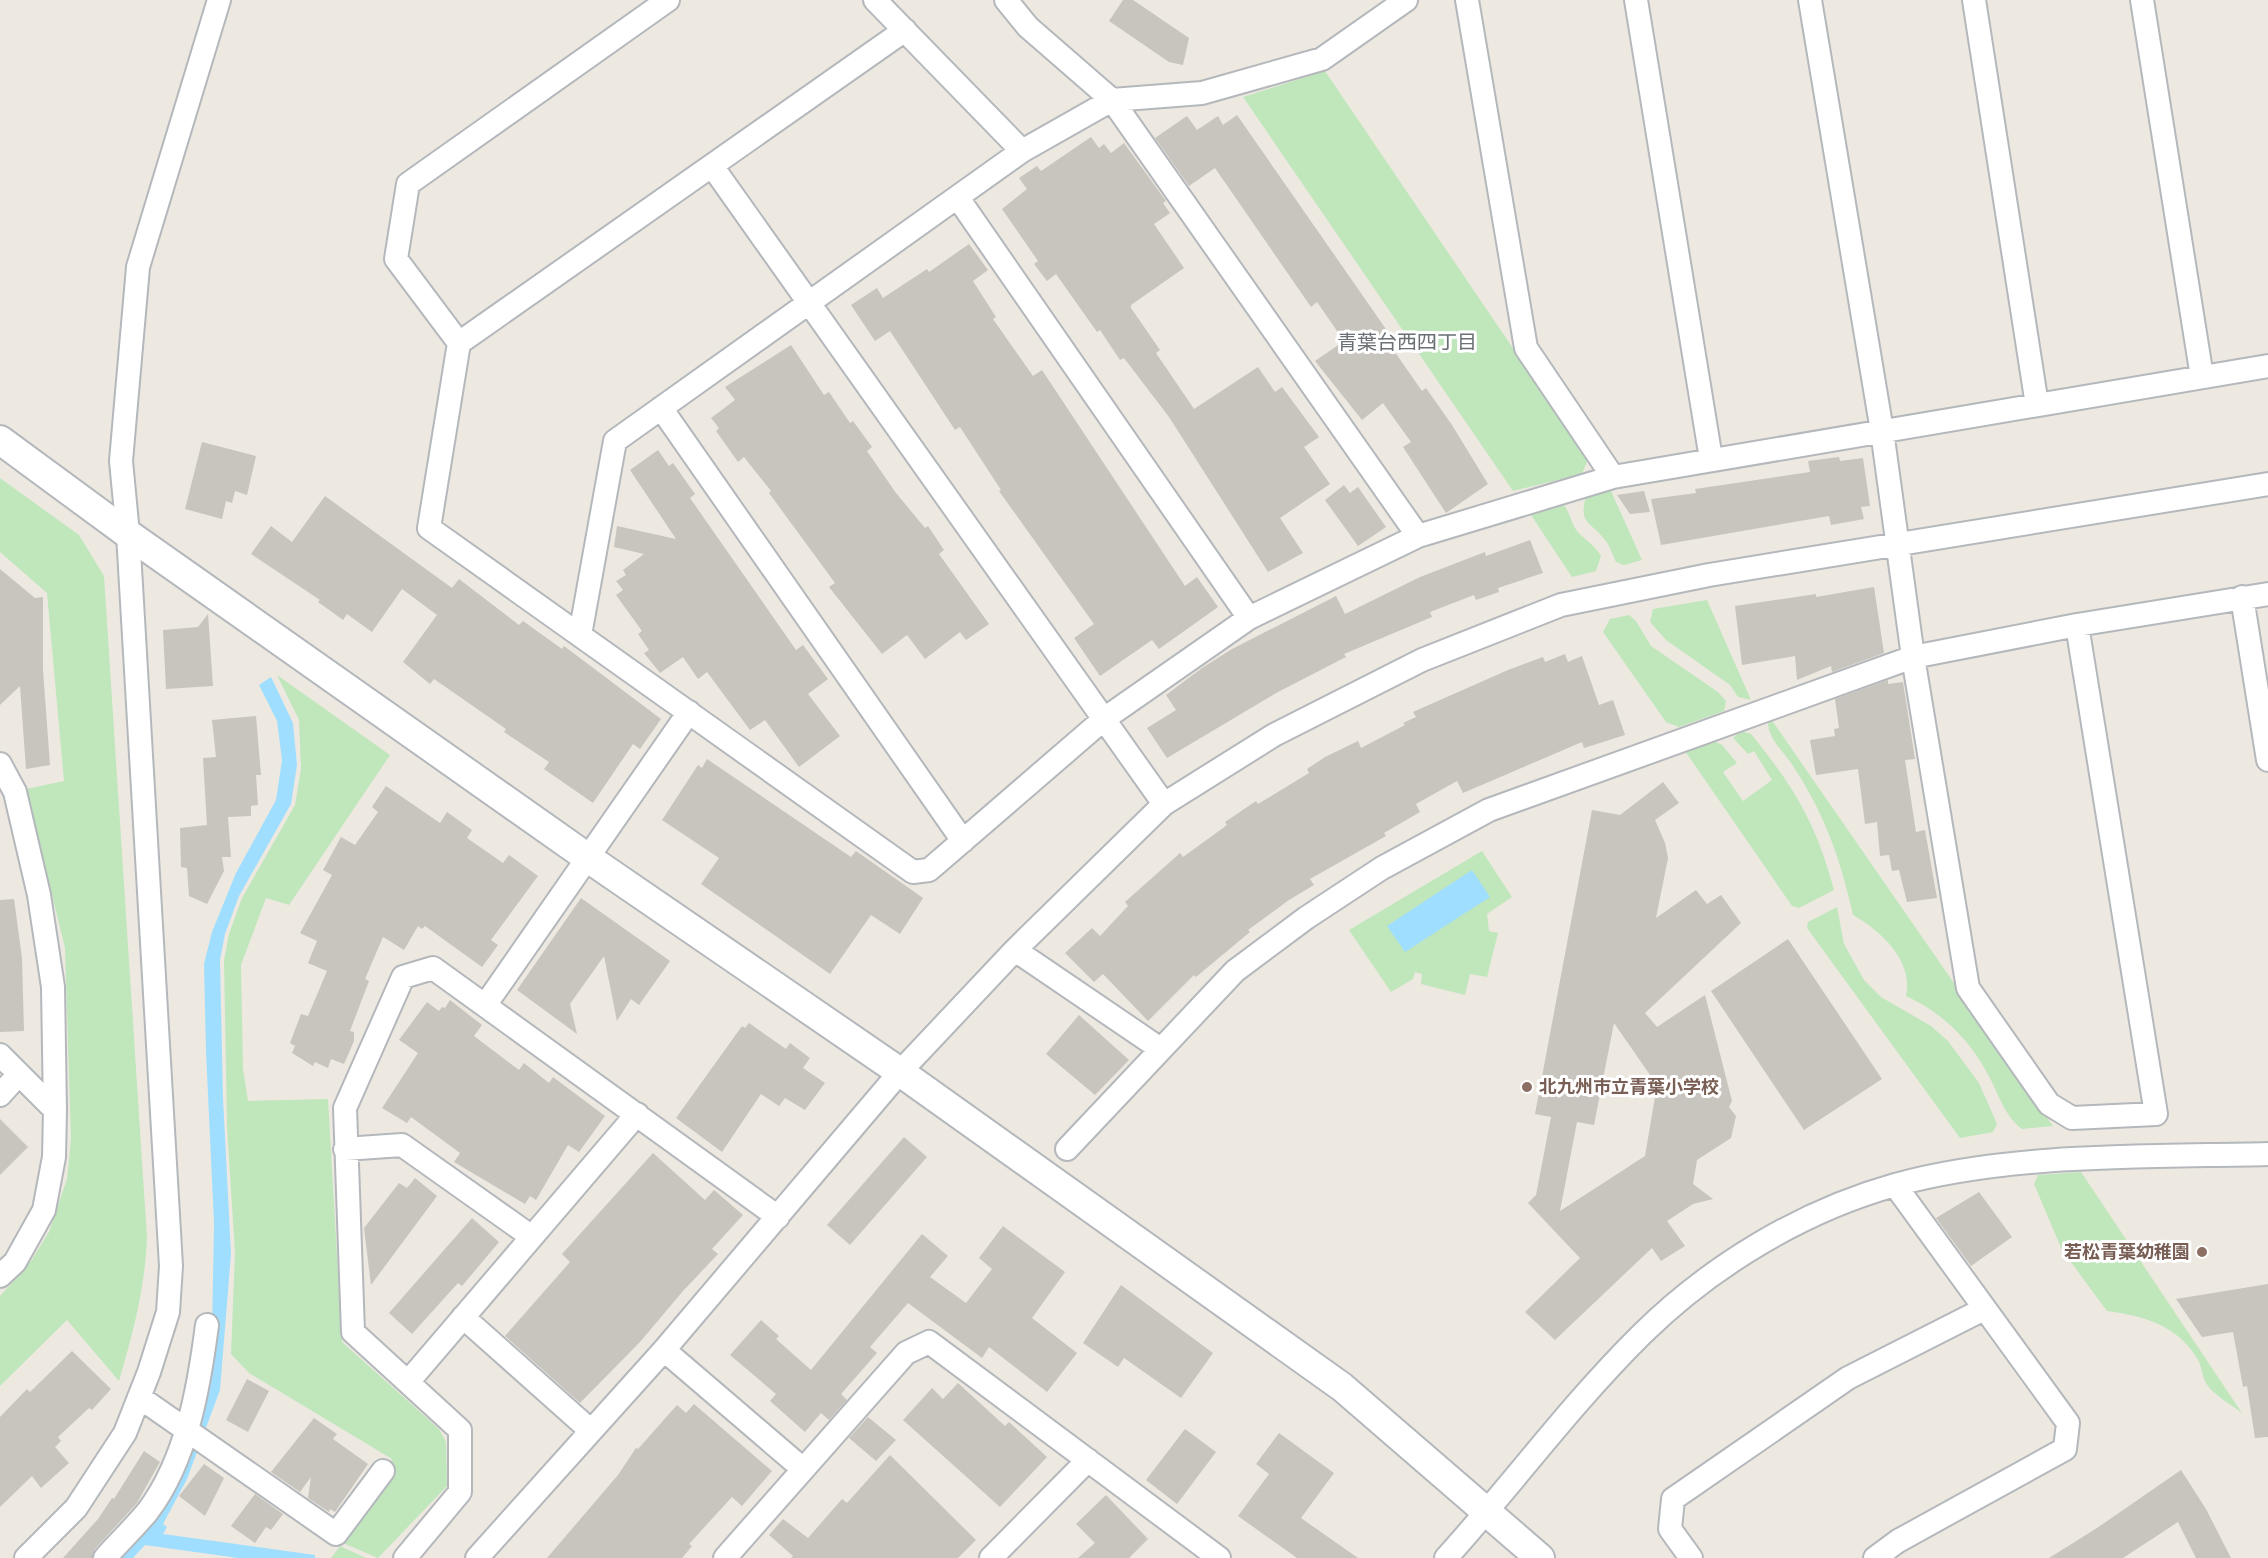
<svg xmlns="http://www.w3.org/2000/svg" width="2268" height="1558" font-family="'Fira Sans','Noto Sans JP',sans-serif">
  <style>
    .green { fill: #c0e6bc }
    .water { fill: #9fdeff }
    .building { fill: #c8c4be; fill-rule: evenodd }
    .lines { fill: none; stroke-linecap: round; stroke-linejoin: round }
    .minor-casing { stroke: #b4b8bc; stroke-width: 26 }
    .tertiary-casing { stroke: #b4b8bc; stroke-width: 32 }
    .minor { stroke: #fff; stroke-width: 22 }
    .tertiary { stroke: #fff; stroke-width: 28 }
    .education-dot { fill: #8d6e63; stroke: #fff; stroke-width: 2 }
    .labels { text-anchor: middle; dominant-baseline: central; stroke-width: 6; stroke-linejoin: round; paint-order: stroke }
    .education-label { font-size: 18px; font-weight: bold; fill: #785e54; stroke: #fff; text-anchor: start }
    .neighbourhood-label { font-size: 20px; fill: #6b7075; stroke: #fff }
  </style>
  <rect width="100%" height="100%" fill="#ede9e1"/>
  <path class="green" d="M1325 71 1588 459 1582 474 1513 491 1243 97Z
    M0 478 79 535 104 576 147 1238C145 1288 133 1333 119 1381L67 1320 0 1386V1296L31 1261 49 1232 67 1179 71 1139 65 948 26 789 64 781 47 593 0 552Z
    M1611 491 1642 560 1624 565 1616 562C1612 554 1610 546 1605 540 1591 521 1578 525 1586 496Z
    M1562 503C1571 512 1570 523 1578 532 1586 541 1595 545 1601 556L1596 571 1572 577 1529 512Z
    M1707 600 1751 700H1752L1738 697 1730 685 1666 640 1650 622 1653 609Z
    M1629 615 1636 621 1651 646 1718 692 1726 701 1724 711 1679 727 1666 722 1603 632 1610 619Z
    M277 675 390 755 289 905 266 898 241 965 243 1069 248 1101 328 1099 342 1342 439 1429 446 1442 447 1486 378 1558 343 1543 388 1475 392 1459 249 1373 231 1354 235 1253 227 1127 224 960 229 934 242 898 295 805 301 769 299 720Z
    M1771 719 2053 1126 2022 1129C2003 1115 1998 1091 1986 1071 1968 1038 1941 1012 1906 996 1914 961 1880 930 1853 915 1840 857 1824 812 1791 763 1781 749 1767 737 1768 720Z
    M1741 731 1751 734C1795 788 1816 823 1834 890L1799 908 1792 906 1685 751 1714 741 1722 745 1737 763 1723 772 1743 801 1772 780 1754 751 1748 754 1733 738Z
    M1482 851 1512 897 1487 914 1489 931 1498 933 1487 977 1470 974 1465 995 1421 984 1422 974 1415 972 1413 979 1391 992 1349 930Z
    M1837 907 1844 944 1864 980 1881 997 1931 1026 1948 1041 1979 1083 1997 1124 1993 1132 1960 1138 1807 928 1808 922Z
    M2081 1172 2242 1413C2232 1405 2212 1394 2206 1383 2202 1376 2202 1367 2198 1360 2178 1325 2144 1316 2107 1311L2062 1250 2034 1184 2038 1175Z
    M340 1546 366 1558H331Z"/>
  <path class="water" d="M271 677 293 723 297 765 291 804 239 896 225 934 220 960 223 1098 231 1254 220 1390 187 1479 163 1524 167 1527 163 1534 315 1555V1558H238L145 1545 133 1558H117L143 1533 212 1333 214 1223 206 1052 204 964 212 932 236 873 276 800 282 760 277 721 259 685Z
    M1472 870 1490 897 1405 952 1387 926Z"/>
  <path class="building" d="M1123 0H1133L1189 38 1183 65 1169 62 1109 21Z
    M1237 115 1388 332 1383 335 1422 391 1426 388 1452 425 1488 484 1446 513 1403 447 1411 442 1383 403 1362 420 1315 361 1344 341 1317 302 1311 307 1215 168 1189 186 1155 138 1187 116 1197 130 1218 116 1223 125Z
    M1091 137 1099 148 1104 144 1111 153 1124 143 1166 201 1163 203 1170 213 1154 224 1184 268 1131 305V308L1160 350 1156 353 1194 409 1258 367 1275 392 1282 387 1319 437 1304 447 1330 484 1280 518 1303 553 1268 572 1169 417 1124 358 1120 360 1100 330 1097 332 1056 274 1047 281 1034 264 1038 261 1002 209 1027 189 1019 178 1037 166 1041 171Z
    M969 244 988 270 973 281 996 317 993 319 1033 376 1042 370 1185 586 1197 577 1218 607 1159 649 1152 640 1100 676 1074 638 1094 624 999 491 1001 490 960 427 955 430 890 331 875 341 851 305 877 288 883 298 927 269 929 272Z
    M791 345 824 395 829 392 850 423 853 421 872 447 867 451 896 493 925 528 928 526 944 550 939 554 989 624 966 640 960 632 925 659 907 635 882 654 829 587 835 583 769 493 771 491 744 457 738 462 716 431 719 428 711 418 735 400 725 387Z
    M202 442 256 456 247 495 235 491 232 503 226 501 222 519 185 509Z
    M658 450 669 466 673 463 695 494 690 498 796 650 803 645 828 679 808 694 840 736 799 767 765 720 750 730 707 672 698 679 683 657 660 673 644 653 649 650 638 634 642 631 616 595 623 590 616 581 626 575 623 570 644 554 614 547 617 526 676 539 630 470Z
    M1839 457 1840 461 1863 458 1870 506 1861 507 1864 519 1831 525 1829 516 1661 545 1651 499 1696 493 1695 489 1810 472 1808 461Z
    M1344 485 1350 493 1358 487 1386 527 1358 546 1325 500Z
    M1644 491 1650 512 1630 514 1617 495Z
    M325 496 452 588 459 579 519 625 523 621 562 649 564 646 661 719 640 749 633 744 593 803 544 769 549 762 504 732 506 729 434 679 430 684 403 662 437 615 402 589 372 632 347 614 343 620 318 602 320 600 251 554 271 526 292 542Z
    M1530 540 1543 573 1498 588 1499 592 1476 600 1474 595 1430 612 1432 617 1344 654 1346 657 1278 692 1167 758 1147 728 1176 710 1166 695 1202 668 1232 649 1336 596 1345 614 1420 577 1485 552 1486 556Z
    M0 569 35 598 43 597V670L50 765 26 769 20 686 0 705Z
    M1874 587 1884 653 1832 672 1831 666 1797 680 1795 656 1742 665 1735 606 1816 594V597Z
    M208 614 213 686 166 689 163 630 198 627Z
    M1565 654 1568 662 1582 656 1599 705 1613 700 1625 735 1584 748 1582 742 1463 793 1457 781 1416 804 1420 812 1384 833 1386 836 1310 879 1314 885 1289 900 1248 930 1250 932 1196 977 1194 975 1148 1021 1103 974 1094 982 1065 953 1092 928 1100 936 1128 906 1125 902 1180 853 1183 857 1227 825 1225 822 1256 801 1258 804 1309 773 1307 769 1325 757 1358 741 1361 748 1405 725 1403 723 1416 717 1413 712 1508 670 1543 657 1545 662Z
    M1888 680V684L1903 682 1915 759 1905 760 1916 832 1925 830 1937 898 1907 902 1899 870 1892 871 1889 855 1880 856 1877 822 1865 824 1858 769 1816 775 1810 740 1835 736 1834 729 1839 728 1835 699Z
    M256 716 261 775H256L258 805 251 806V816L228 817 231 857H222L224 871 207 904 189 896 187 868 181 867 180 828 207 825 203 758 216 757 212 720Z
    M707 759 851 857 856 851 923 898 900 934 871 915 830 974 701 884 719 858 662 820 698 765 702 768Z
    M1663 782 1679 803 1655 820 1665 843 1668 858 1656 918 1696 890 1707 904 1721 895 1741 923 1645 1013 1657 1027 1705 995 1732 1101 1729 1107 1736 1116 1731 1138 1697 1160 1693 1184 1713 1199 1693 1204 1667 1221 1685 1246 1661 1261 1652 1248 1555 1340 1525 1312 1580 1258 1528 1203 1536 1195 1551 1117 1535 1114 1592 810 1620 815ZM1614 1023 1657 1085 1645 1156 1560 1211 1577 1122 1594 1125Z
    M386 786 440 823 447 812 472 830 467 838 503 863 509 855 538 876 491 940 498 945 482 967 425 926 422 929 418 926 404 950 383 937 365 979 369 981 350 1031 354 1032V1041L344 1064 331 1059 328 1068 315 1062 313 1066 292 1053 295 1046 290 1043 301 1014 308 1016 327 971 308 963 317 941 300 933 332 875 323 870 341 837 355 845 378 812 372 807Z
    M581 898 670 961 639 1005 631 999 617 1021 604 956 570 1004 577 1034 517 990Z
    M14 899 22 958 24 1031 0 1032V900Z
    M1788 939 1882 1079 1804 1130 1711 991Z
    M450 1000 482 1025 474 1036 519 1070 524 1063 549 1083 553 1077 605 1116 579 1152 568 1145 536 1200 530 1196 525 1204 454 1162 460 1153 411 1117 407 1123 382 1108 418 1053 399 1040 427 1002 439 1011 442 1007 445 1008Z
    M1079 1015 1129 1060 1095 1095 1046 1054Z
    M749 1023 786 1049 790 1043 810 1058 803 1068 825 1083 805 1110 785 1098 779 1106 761 1094 722 1152 676 1118 742 1026 745 1028Z
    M0 1119 28 1147 0 1175Z
    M904 1137 927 1157 850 1245 827 1225Z
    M653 1153 705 1200 714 1190 743 1215 712 1249 718 1254 683 1291 640 1342 580 1403 505 1336 570 1262 562 1254Z
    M415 1178 437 1196 371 1285 364 1228 399 1183 407 1188Z
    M1979 1192 2012 1237 1971 1266 1936 1218Z
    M472 1218 499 1242 462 1286 458 1283 412 1334 389 1313Z
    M1003 1226 1065 1272 1032 1318 1077 1353 1047 1392 989 1347 982 1358 908 1303 870 1347 877 1353 841 1394 847 1400 829 1420 821 1413 805 1432 770 1401 776 1394 730 1355 761 1320 779 1336 776 1339 811 1370 922 1234 948 1256 930 1277 966 1303 992 1269 979 1258Z
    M2268 1284V1437L2255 1438 2247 1386 2243 1387 2233 1332 2202 1337 2176 1299Z
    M1121 1285 1213 1353 1181 1398 1124 1358 1118 1367 1083 1343Z
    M72 1351 111 1389 92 1410 89 1408 58 1437 61 1441 55 1447 69 1463 41 1488 32 1476 0 1507V1417L27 1389 30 1392Z
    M247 1379 269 1391 248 1432 226 1420Z
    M958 1383 1005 1426 1009 1422 1047 1457 1000 1507 903 1420 932 1388 943 1399Z
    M694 1404 772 1471 742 1506 732 1497 689 1544 692 1546 682 1558H547L618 1475 636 1448 638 1449 677 1405 686 1413Z
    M868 1417 896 1440 876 1461 849 1438Z
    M314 1418 337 1434 333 1439 368 1464 335 1512 330 1509 329 1512 308 1498 311 1477 300 1492 271 1472Z
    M1185 1429 1216 1452 1177 1504 1146 1480Z
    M1279 1433 1334 1473 1301 1518 1358 1558H1297L1238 1516 1269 1474 1256 1464Z
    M144 1451 160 1462 137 1503 95 1549 92 1558H63L98 1519 112 1498 114 1499Z
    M890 1455 976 1540 958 1558H791L793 1556 769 1535 783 1519 808 1538 842 1499 847 1503Z
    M204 1464 224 1478 205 1516 179 1496Z
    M2181 1470 2206 1509 2231 1558H2196L2178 1522 2123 1558H2049L2097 1528Z
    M255 1494 283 1514 271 1530 266 1527 255 1543 231 1526Z
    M1106 1495 1148 1539 1129 1558H1078L1095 1543 1076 1524Z"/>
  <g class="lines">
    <g class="minor-casing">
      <path id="minor" d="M668 0 408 184 396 259 459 343 429 528 913 872 929 870 1104 719 1249 618 1418 536 1613 477 2268 366
        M875 0 1022 151
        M1006 0 1028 27 1112 100 1418 536
        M1467 0 1526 348 1613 477
        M1636 0 1711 459
        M1810 0 1882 431 1913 657 1968 988 2049 1104 2072 1118 2156 1114 2077 625
        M1974 0 2037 405
        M2142 0 2202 377
        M712 166 1164 804
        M958 198 1249 618
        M459 343 905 30
        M661 408 963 841
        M2242 597 2268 760
        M580 635 615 441 1022 151 1112 100 1202 93 1322 59 1406 0
        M0 764 15 792 39 895 53 987 55 1110 54 1157 44 1210 15 1262 0 1276
        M1015 950 1159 1048
        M486 1004 689 712
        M0 1055 55 1110
        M0 1095 19 1074
        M345 1149 402 1145 532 1237
        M1067 1149 1235 971 1306 918 1382 868 1489 810 1913 657 2077 625 2268 594
        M463 1317 590 1430
        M664 1350 803 1469
        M408 1382 637 1114
        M139 1397 336 1534 383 1471
        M26 1558 76 1508 125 1433 149 1372 168 1312 171 1266 128 534 121 461 138 267 219 0
        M105 1558C119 1542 135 1527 148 1511 187 1459 199 1387 207 1325
        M405 1558 460 1492V1430L353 1332 345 1108 403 977 433 968 778 1217
        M477 1558 664 1350 900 1072 1015 950 1164 804 1274 735 1422 660 1561 605 1709 575 2268 484
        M725 1558 906 1353 929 1342 1219 1558
        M991 1558 1088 1460
        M1446 1558C1512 1485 1571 1404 1642 1334 1711 1266 1802 1211 1895 1185 2010 1153 2149 1157 2268 1154
        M1691 1558 1670 1529 1673 1499 1848 1378 1984 1309
        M1875 1558 1898 1541 2065 1449 2068 1423 1895 1185"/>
    </g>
    <g class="tertiary-casing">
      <path id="tertiary" d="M0 440 128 534 588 858 900 1072 1342 1387 1540 1558"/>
    </g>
    <use href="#minor" class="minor"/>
    <use href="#tertiary" class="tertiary"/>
  </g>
  <g class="education-dot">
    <circle cx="1527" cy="1087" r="6"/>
    <circle cx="2202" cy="1252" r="6"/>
  </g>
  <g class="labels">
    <g class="education-label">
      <text x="1539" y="1087">北九州市立青葉小学校</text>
      <text x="2190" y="1252" text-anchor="end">若松青葉幼稚園</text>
    </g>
    <g class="neighbourhood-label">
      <text x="1407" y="342">青葉台西四丁目</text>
    </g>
  </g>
</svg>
